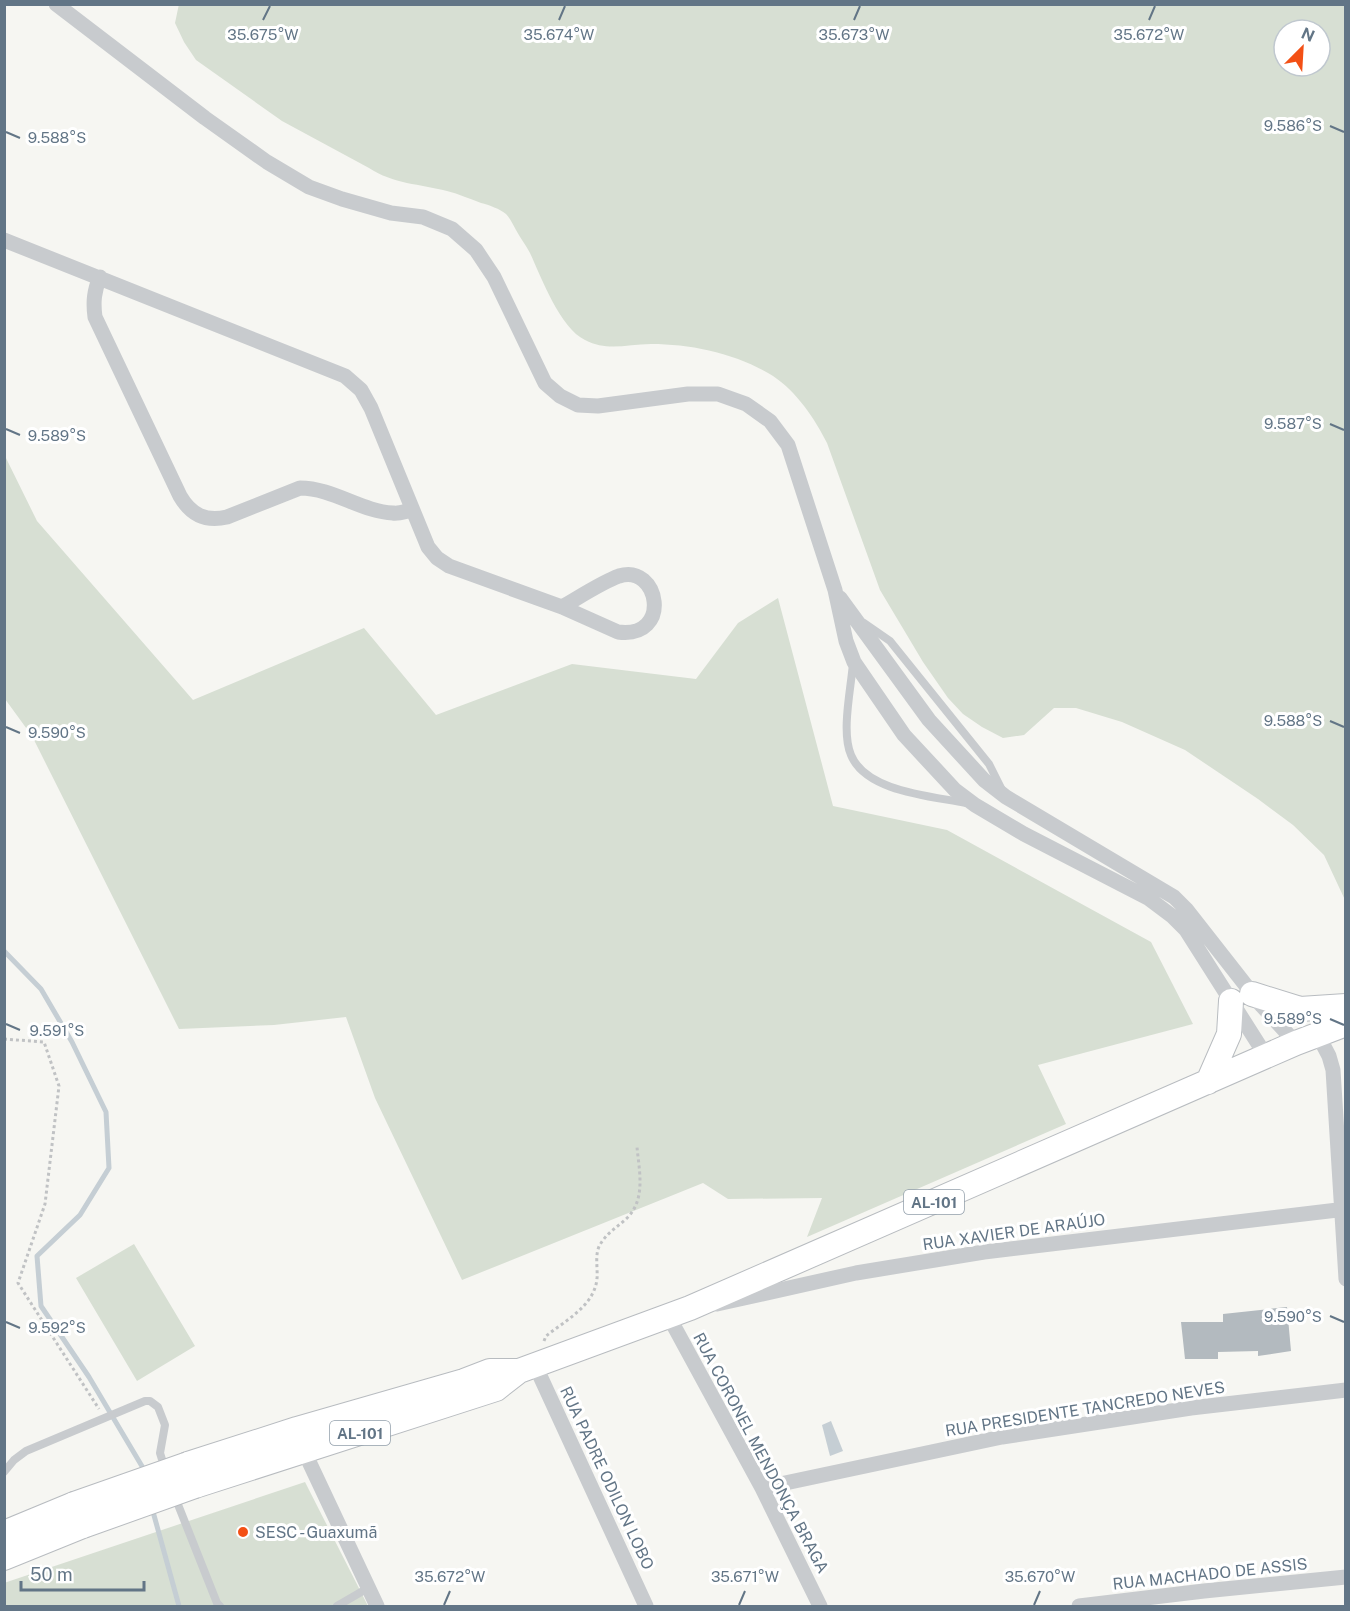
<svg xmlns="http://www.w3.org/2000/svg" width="1350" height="1611" font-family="'Public Sans',sans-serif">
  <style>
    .green { fill: #d7dfd3; fill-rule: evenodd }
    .water { fill: #c5ced4 }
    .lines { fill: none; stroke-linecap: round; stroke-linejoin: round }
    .stream { stroke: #c5ced4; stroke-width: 5 }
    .building { fill: #b3babf }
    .primary-casing { stroke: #b8bcc0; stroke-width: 26 }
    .path { stroke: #c0c2c4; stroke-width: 3; stroke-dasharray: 3 3; stroke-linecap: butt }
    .lane { stroke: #c8cbce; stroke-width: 8 }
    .street { stroke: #c8cbce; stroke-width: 15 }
    .primary { stroke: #fff; stroke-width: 24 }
    .primary-bridge-casing { stroke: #b8bcc0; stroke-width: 26; stroke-linecap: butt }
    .primary-bridge { stroke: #fff; stroke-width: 24 }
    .ticks { fill: none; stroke: #627586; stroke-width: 2 }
    .poi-dot { fill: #f35015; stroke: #fff; stroke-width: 2 }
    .labels { text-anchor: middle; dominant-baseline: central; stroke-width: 6; stroke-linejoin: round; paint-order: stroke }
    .shield { fill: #fff; stroke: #919eaa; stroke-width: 1.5 }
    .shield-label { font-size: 15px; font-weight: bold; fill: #627586 }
    .street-label { font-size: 16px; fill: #627586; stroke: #fff }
    .poi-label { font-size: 16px; fill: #627586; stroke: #fff; text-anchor: start }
    .ticks-label { font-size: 15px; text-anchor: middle; fill: #627586; stroke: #fff; stroke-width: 6; stroke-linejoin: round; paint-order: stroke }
  </style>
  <rect width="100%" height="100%" fill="#f6f6f2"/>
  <path class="green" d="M179 4 1345 5V900L1324 855 1293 825 1258 799 1185 750 1122 722 1076 708H1054L1024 735 1003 738 982 727 963 714 948 698 923 662 880 590 827 443C815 419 797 392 773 376 738 354 692 344 651 344 627 344 608 352 585 340 560 328 541 277 530 253 526 245 520 238 516 230 513 225 510 218 506 214 500 209 489 205 481 203 470 199 459 194 447 191 420 184 393 184 369 168L282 121 196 60 184 42 175 23ZM1284 30H1320V66H1284Z
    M4 454 37 521 193 700 364 628 436 715 572 664 696 679 738 623 778 598 833 806 947 830 1151 942 1193 1024 1038 1065 1066 1124 807 1237 822 1198 728 1199 703 1183 462 1280 375 1098 346 1017 274 1025 179 1029 32 736 5 699Z
    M134 1244 195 1346 137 1381 76 1278Z
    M305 1482 368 1606H5L4 1583Z"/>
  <path class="water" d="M831 1421 843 1451 830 1456 822 1425Z"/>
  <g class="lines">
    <path class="stream" d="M4 951 41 989 72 1042 106 1112 109 1168 80 1215 37 1256 41 1306 89 1377 146 1473
      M152 1508 179 1606"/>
  </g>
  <path class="building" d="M1287 1307 1291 1351 1258 1356V1351L1218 1352V1359H1185L1181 1322H1223V1314Z"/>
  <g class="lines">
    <g class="primary-casing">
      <path id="primary" d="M1252 994 1300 1009 1346 1006
        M1208 1082 1229 1034 1231 1001
        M188 1464 297 1429 464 1381 490 1371H519
        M195 1486 496 1389 519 1371 690 1308 1296 1043 1346 1024
        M4 1533 74 1504
        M4 1558 83 1526"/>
    </g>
    <path class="path" d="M4 1039 44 1042 59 1086 45 1204 18 1283 99 1409
      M544 1341 546 1336C566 1320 594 1306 597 1279 598 1267 594 1253 601 1243 608 1232 619 1226 628 1217 646 1198 639 1170 637 1147"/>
    <path class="lane" d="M864 623 890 641 989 764 1002 790
      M853 663C851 689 841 732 851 755 866 792 932 796 966 803
      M4 1472 14 1460 26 1451 145 1401H150L158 1407 165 1425 160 1453 165 1469
      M175 1497 217 1603 220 1606
      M337 1606 368 1588"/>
    <path class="street" d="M56 4 205 118 267 162 309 187 342 199 391 213 423 217 452 229 476 250 494 277 545 383 560 396 578 405 598 406 688 394H718L746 404 770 421 788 445 835 590 846 641 854 662 904 735 955 790 975 805 1024 834 1148 898 1172 916 1186 930 1266 1056
      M4 240 345 376 361 390 371 408 428 547 437 558 449 566 562 607 618 632C673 639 659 563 619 576 602 582 578 598 562 607
      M100 277C94 291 93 302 95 317L180 496C191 515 206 522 227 517L300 488C333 488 362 512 393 513 399 514 406 511 412 510
      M840 598 929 720 984 780 1006 797 1174 897 1186 909 1262 1006 1296 1043
      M1326 1035H1318L1329 1056 1333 1070 1346 1279
      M717 1304 856 1273 984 1252 1346 1209
      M669 1317 762 1488 820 1606
      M535 1365 646 1606
      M304 1451 377 1606
      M762 1488 1002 1437 1191 1408 1346 1390
      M1079 1606 1204 1591 1346 1577"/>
    <use href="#primary" class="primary"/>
    <g class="primary-bridge-casing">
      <path id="primary-bridge" d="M74 1504 188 1464
        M83 1526 195 1486"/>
    </g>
    <use href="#primary-bridge" class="primary-bridge"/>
  </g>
  <path class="ticks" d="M263 20 270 6M559 20 565 6M854 20 860 6M1149 20 1155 6M1330 126 1344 132M6 132 20 138M1330 424 1344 430M6 429 20 435M1330 721 1344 727M6 727 20 733M1330 1019 1344 1025M6 1024 20 1030M1330 1316 1344 1322M6 1322 20 1328M444 1605 450 1591M739 1605 745 1591M1034 1605 1040 1591"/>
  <circle class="poi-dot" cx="243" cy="1532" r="6"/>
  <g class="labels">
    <g class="shield">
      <rect x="904" y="1190" width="60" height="24" rx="4.5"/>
      <rect x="330" y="1421" width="60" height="24" rx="4.5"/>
    </g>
    <g class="shield-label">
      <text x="934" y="1202">AL-101</text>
      <text x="360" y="1433">AL-101</text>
    </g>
    <g class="street-label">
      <text transform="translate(1014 1232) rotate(-8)">RUA XAVIER DE ARAÚJO</text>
      <text transform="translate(1085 1409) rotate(-9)">RUA PRESIDENTE TANCREDO NEVES</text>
      <text transform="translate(761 1453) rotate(62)">RUA CORONEL MENDONÇA BRAGA</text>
      <text transform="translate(607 1478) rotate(65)">RUA PADRE ODILON LOBO</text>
      <text transform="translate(1210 1574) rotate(-6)">RUA MACHADO DE ASSIS</text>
    </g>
    <g class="poi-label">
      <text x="255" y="1532">SESC - Guaxumã</text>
    </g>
  </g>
  <g class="ticks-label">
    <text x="559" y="40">35.674°W</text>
    <text x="854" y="40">35.673°W</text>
    <text x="1149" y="40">35.672°W</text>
    <text x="263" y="40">35.675°W</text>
    <text x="1293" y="131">9.586°S</text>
    <text x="57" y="143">9.588°S</text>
    <text x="1293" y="429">9.587°S</text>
    <text x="57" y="441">9.589°S</text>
    <text x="1293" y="726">9.588°S</text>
    <text x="57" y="738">9.590°S</text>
    <text x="1293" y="1024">9.589°S</text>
    <text x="57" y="1036">9.591°S</text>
    <text x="1293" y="1322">9.590°S</text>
    <text x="57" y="1333">9.592°S</text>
    <text x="450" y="1582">35.672°W</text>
    <text x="745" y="1582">35.671°W</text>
    <text x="1040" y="1582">35.670°W</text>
  </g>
  <rect width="1350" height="1611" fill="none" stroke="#627586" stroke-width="12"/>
  <g transform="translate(1302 48) rotate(24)"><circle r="28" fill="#ffffff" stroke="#c0c8cf" stroke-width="1.5"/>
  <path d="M0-4.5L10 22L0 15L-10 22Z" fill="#f35015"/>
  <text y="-9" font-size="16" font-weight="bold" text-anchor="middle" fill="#627586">N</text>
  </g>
  <path d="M21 1581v9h123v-9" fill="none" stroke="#627586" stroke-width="3"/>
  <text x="30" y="1581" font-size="18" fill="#627586" stroke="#ffffff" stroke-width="4.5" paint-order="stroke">50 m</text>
</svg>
